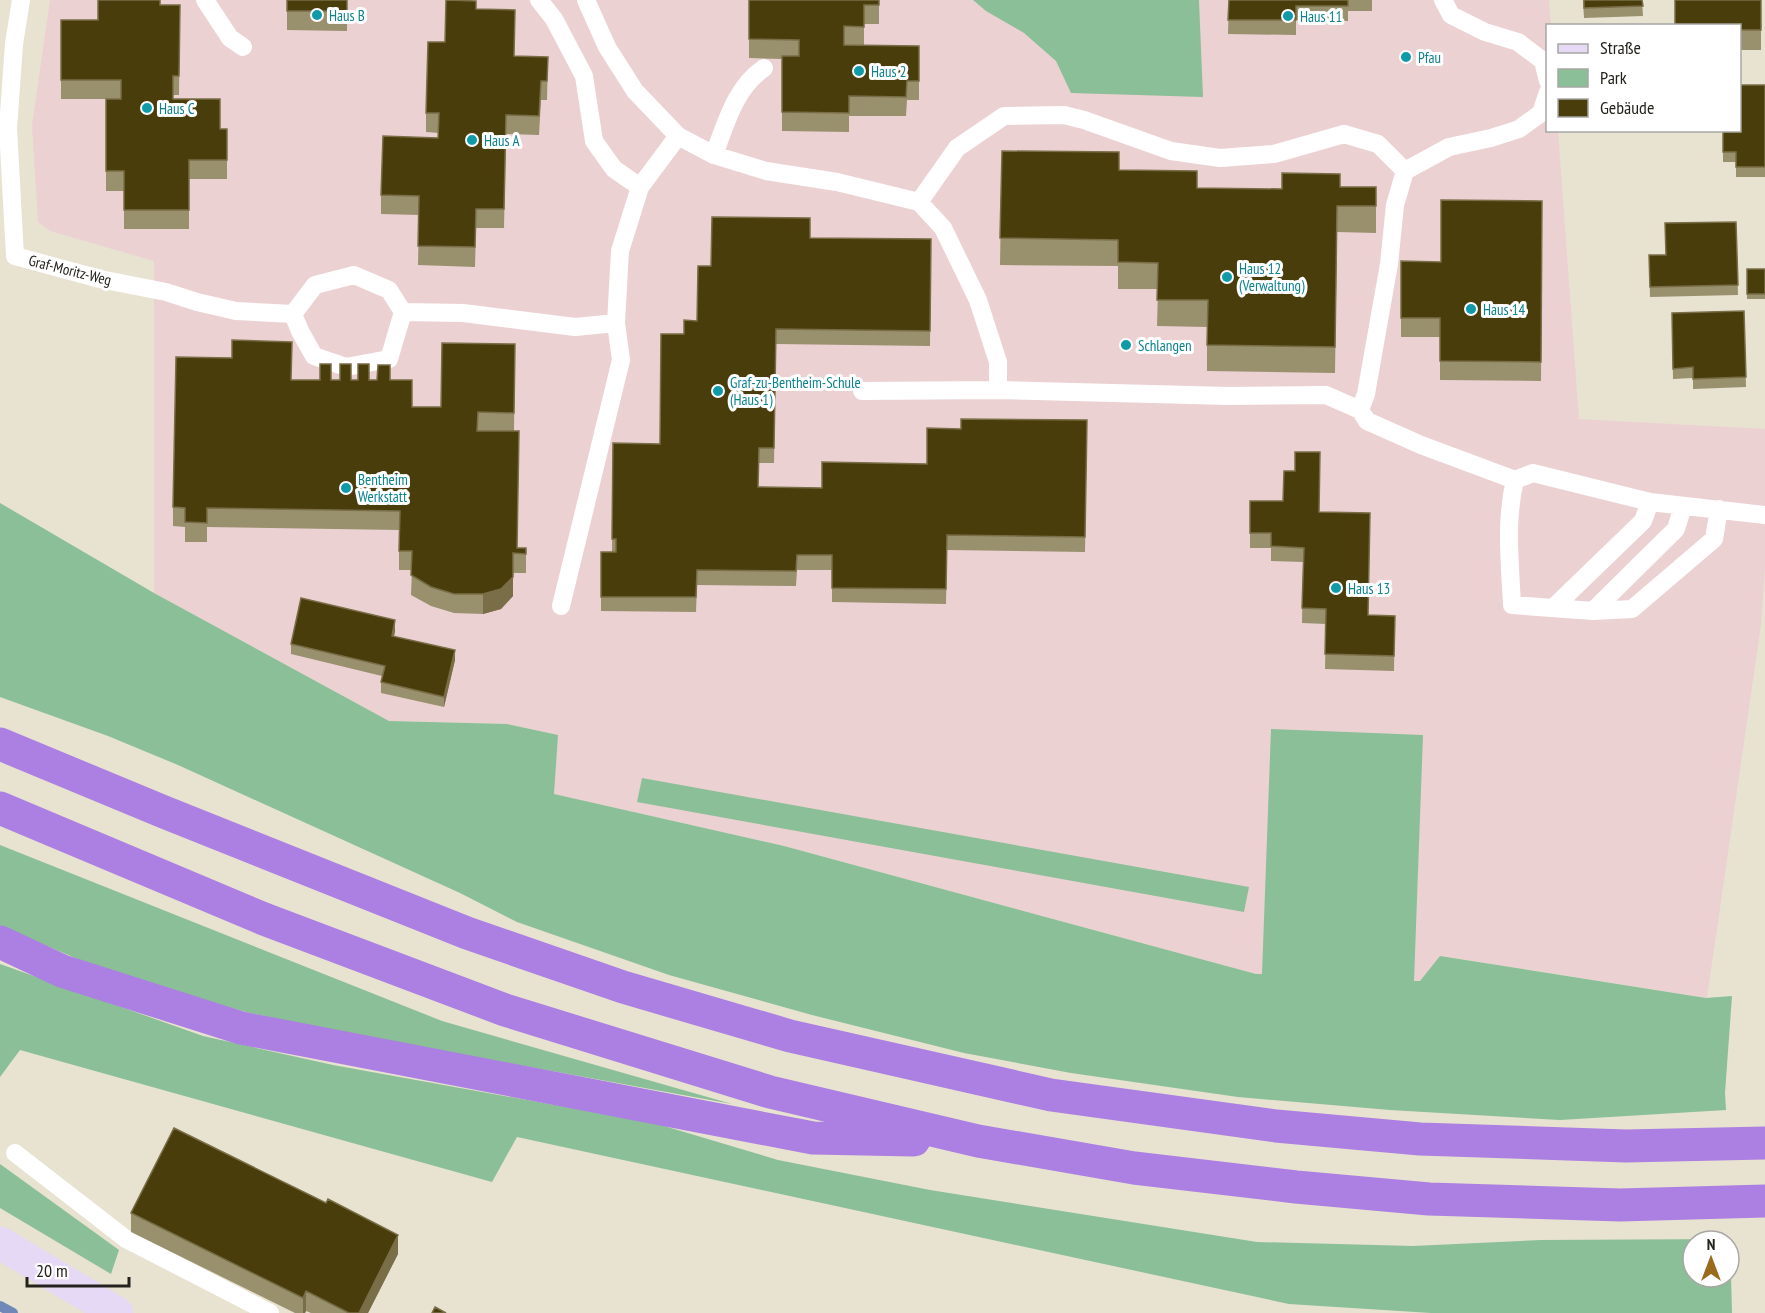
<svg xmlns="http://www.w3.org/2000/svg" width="1765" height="1313" font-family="'PT Sans Narrow',sans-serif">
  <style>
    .education { fill: #ecd1d3 }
    .green { fill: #8abf97; fill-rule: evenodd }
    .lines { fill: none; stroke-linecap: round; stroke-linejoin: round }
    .stream { stroke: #7088b8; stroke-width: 10 }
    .lane { stroke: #fff; stroke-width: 18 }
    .secondary { stroke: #e6d9f6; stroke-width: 33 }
    .highway { stroke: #ac7fe2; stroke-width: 33 }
    .wall { fill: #99906e }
    .shaded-wall { fill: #796e47 }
    .building { fill: #4a3d0c; stroke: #796e47; stroke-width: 1.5 }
    .culture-dot { fill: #0f9aa8; stroke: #fff; stroke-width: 2 }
    .labels { text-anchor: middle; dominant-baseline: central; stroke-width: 6; stroke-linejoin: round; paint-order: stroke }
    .culture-label { font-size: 15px; fill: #0d838f; stroke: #fff; text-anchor: start }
    .street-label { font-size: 15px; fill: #24221c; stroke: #fff }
  </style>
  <rect width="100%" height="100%" fill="#e8e2d1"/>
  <path class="education" d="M50 0H1549L1551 25 1548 26V130L1558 131 1579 419 1765 429V568L1761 625 1707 998 1441 956 1420 981 1256 974 784 846 553 794 557 735 507 724 389 721 154 593V261L50 231 38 222 32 125Z"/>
  <path class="green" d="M973 0H1199L1203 97 1071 93 1056 61 1024 33 986 11Z
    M0 503 154 593 389 721 507 724 558 735 554 794 784 846 1256 974H1262L1271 729 1423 735 1414 981H1420L1440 956 1706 998 1732 996 1725 1093 1726 1110 1560 1120 1390 1110 1238 1097 1071 1073 964 1053 812 1015 669 975 517 922 460 893 178 765 108 736 0 697Z
    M642 778 1249 887 1244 912 637 802Z
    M0 845 442 1021 732 1104 332 1031 246 1012 153 987 94 966 0 926Z
    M0 964 203 1036 333 1065 654 1123 778 1160 930 1190 1257 1242 1413 1246 1541 1240 1730 1239 1732 1313H1431L1289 1304 517 1137 492 1182 20 1050 0 1077ZM1693 1241H1729V1277H1693Z
    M0 1164 119 1250 111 1274 0 1208Z"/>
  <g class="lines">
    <path class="stream" d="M0 1306 13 1313"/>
    <path class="lane" d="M21 0 14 44 8 128 15 256 100 279 166 292 197 302 236 311 293 314 315 285 354 275 389 290 403 312 463 313 575 327 616 323 620 251 640 187 678 136
      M205 0 230 38 243 47
      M539 0 554 19 584 76 594 141 614 169 640 187
      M586 0 607 47 635 91 678 136 714 155 766 171 837 182 919 202 943 228 978 300 998 362V390L1229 396 1326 395 1360 410
      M1443 0 1451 15 1485 32 1518 42 1543 61 1548 81
      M1548 92 1541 113 1519 129 1491 138 1449 147 1405 171 1395 205 1389 264 1366 394 1360 410 1367 421 1421 445 1515 480 1533 473 1650 502 1765 515
      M714 155C726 123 735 88 764 68
      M919 202 957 148 1004 116 1064 115 1084 120 1171 151 1220 158 1274 154 1344 134 1378 144 1405 171
      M293 314 300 331 314 356 346 367 389 359 403 312
      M862 391 998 390
      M1515 480C1505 521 1510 563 1512 605L1593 611 1632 609 1714 539 1719 509
      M561 606 621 360 616 323
      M1553 608 1643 521 1650 502
      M1593 611 1676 529 1683 506
      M15 1153 126 1239 270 1313"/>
    <path class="secondary" d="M0 1243 117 1313"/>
    <path class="highway" d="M0 744 164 812 467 933 623 987 790 1036 1051 1095 1276 1126 1420 1139 1626 1146 1765 1143
      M0 808 264 919 505 1010 770 1092 978 1141 1134 1168 1296 1187 1429 1199 1620 1205 1765 1201
      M0 942 62 971 241 1028 813 1138 914 1140"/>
  </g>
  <path class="wall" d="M287 0H347V31L287 30Z
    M749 0H879V24H864V45L919 46V100H907L906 116H849V132L782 131V59L749 58Z
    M1229 0H1372V11H1348V21L1296 20V35L1228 34Z
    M1583 0H1642L1643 16 1584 18Z
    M1761 0V50H1740V26Z
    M160 5H180L179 95H173V99L220 129H227V179H189V229H124V191H106V99H61V20H98Z
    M476 9 514 56 548 57 547 100H541L539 135 506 134 504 228H476L475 267 418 265 419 215 381 214V195L438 138 439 133 426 132V113L445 42Z
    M1765 85V177H1736V162H1723V130Z
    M1002 151 1119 170 1197 188 1282 189 1340 187H1376V233L1337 232 1335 373 1207 371V327L1157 326 1158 289H1118V266L1000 265Z
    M1542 201 1541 381 1440 380V337H1401V261L1441 262Z
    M1736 222 1738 295 1650 297 1649 255H1665Z
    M810 238 931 239 930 346 776 344 774 463H759L758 487 822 488 927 464 961 429 1087 420 1085 552 947 550 946 604 832 602V570H797L796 586 697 585 696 612 601 611V552H612L613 443 660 444 684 334 697 321 711 266Z
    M1747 269H1765V299H1747Z
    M1744 311 1746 387 1693 389V378L1673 379 1672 313Z
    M515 344 514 431 517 548H526V573H513V596L501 609 483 614 454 613 431 606 411 595 412 570H399V530L207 527V542H185V527L173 526V507L232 358 291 380H390L412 407H441Z
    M1250 501 1319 512 1368 615 1395 616 1394 671 1325 669 1326 624 1302 623 1303 562 1271 561V548H1250Z
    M395 631 394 636 455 660 444 707 381 693V682L382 676 291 654V644Z
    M131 1213 398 1254 368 1313H311L306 1311 305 1313H295L131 1232Z"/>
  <path class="shaded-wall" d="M513 553V596L501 609 483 614V594Z
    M395 620V631L392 646V636Z
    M455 650V660L444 707V697Z
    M398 1235V1254L368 1313H359Z
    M306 1291V1311L305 1313H303V1298Z"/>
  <path class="building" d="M98 0H160V5H180L179 76H173V99H220V129H227V160H189V210H124V171H106V99H121V80H61V20H98Z
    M287 0H347V11H287Z
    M446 0 476 1V9L515 10 514 56 548 57 547 81H541L539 116 506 115 504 209H476L475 247 418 246 419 196 381 195 383 136 438 138 439 113H426L428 42H445Z
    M749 0H879V5H864V27L844 26V45L919 46V81H907L906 97 849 96V113L782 112V56H799V40L749 39Z
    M1229 0H1348V6H1296V20H1228Z
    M1584 0H1642L1643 6 1584 8Z
    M1675 0H1761V30H1740V26H1675Z
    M1740 85H1765V167H1736V152H1723V130H1740Z
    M1002 151 1119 152V170L1197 171V188L1282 189V173L1340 174V187H1376V206H1337L1335 347 1207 345 1208 300H1157L1158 263 1118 262V240L1000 238Z
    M1441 200 1542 201 1541 362 1440 361V318H1401V261L1441 262Z
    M712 217 810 218V238L931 239 930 331 776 329 774 448H759L758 487 822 488V462L927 464V428L961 429V419L1087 420 1085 537 947 535 946 589 832 588V555H797L796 571 697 570 696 597H601V552H616V539H612L613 443 660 444 661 334H684V320L697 321 698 266H711Z
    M1736 222 1738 285 1650 287 1649 255H1666L1665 223Z
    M1747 269H1765V294H1747Z
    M1744 311 1746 377 1693 379V367L1673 369 1672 313Z
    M232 340 292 342 291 380H320V364H331V380H340V364H351V380H358V364H369V380H377L378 365H390V380H412V407H441L442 343 515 344 514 413 478 412 477 431H519L517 548H526V554L513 553V577L501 589 483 594H454L431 587 411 575 412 551H399L400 511 207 508V523L185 522V508L173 507 176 357 232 358Z
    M1295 452H1320L1319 512 1370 513 1368 615 1395 616 1394 656 1325 654 1326 609 1302 608 1304 548 1271 546V533H1250V501H1283L1284 471H1295Z
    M301 598 395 620 392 636 455 650 444 697 381 682 385 666 291 644Z
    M174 1128 326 1203 328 1199 398 1235 359 1313H349L306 1291 303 1298 131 1213Z
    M435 1307 446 1313H432Z"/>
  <g class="culture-dot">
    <circle cx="317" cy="15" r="6"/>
    <circle cx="1288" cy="16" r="6"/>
    <circle cx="1406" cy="57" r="6"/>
    <circle cx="859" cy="71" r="6"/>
    <circle cx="147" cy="108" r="6"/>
    <circle cx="472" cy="140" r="6"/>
    <circle cx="1227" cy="277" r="6"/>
    <circle cx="1471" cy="309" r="6"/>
    <circle cx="1126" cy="345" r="6"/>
    <circle cx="718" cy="391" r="6"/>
    <circle cx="346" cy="488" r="6"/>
    <circle cx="1336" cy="588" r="6"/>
  </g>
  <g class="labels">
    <g class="culture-label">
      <text x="329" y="15">Haus B</text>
      <text x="1300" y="16">Haus 11</text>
      <text x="1418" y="57">Pfau</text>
      <text x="871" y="71">Haus 2</text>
      <text x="159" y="108">Haus C</text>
      <text x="484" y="140">Haus A</text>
      <text x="1239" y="268">Haus 12<tspan x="1239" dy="17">(Verwaltung)</tspan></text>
      <text x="1483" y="309">Haus 14</text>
      <text x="1138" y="345">Schlangen</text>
      <text x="730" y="382">Graf-zu-Bentheim-Schule<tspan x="730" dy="17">(Haus 1)</tspan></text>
      <text x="358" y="479">Bentheim<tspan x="358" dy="17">Werkstatt</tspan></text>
      <text x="1348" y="588">Haus 13</text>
    </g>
    <g class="street-label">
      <text transform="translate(70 270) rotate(14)">Graf-Moritz-Weg</text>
    </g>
  </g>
  <rect x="1546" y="24" width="195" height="108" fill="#ffffff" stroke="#a7a7a4" stroke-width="1.5"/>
  <rect x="1558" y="44" width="30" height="9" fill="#e6d9f6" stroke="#a7a7a4" stroke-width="1.5"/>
  <text x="1600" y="54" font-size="18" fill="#24221c">Straße</text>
  <rect x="1558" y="69" width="30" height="18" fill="#8abf97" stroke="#a7a7a4" stroke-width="1.5"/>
  <text x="1600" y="84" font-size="18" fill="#24221c">Park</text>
  <rect x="1558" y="99" width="30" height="18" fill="#4a3d0c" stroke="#a7a7a4" stroke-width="1.5"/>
  <text x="1600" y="114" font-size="18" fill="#24221c">Gebäude</text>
  <g transform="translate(1711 1259)"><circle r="28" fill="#ffffff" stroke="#a7a7a4" stroke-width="1.5"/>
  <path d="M0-4.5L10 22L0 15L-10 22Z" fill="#9a6b1c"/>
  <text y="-9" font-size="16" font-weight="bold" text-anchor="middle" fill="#24221c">N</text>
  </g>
  <path d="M27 1277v9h102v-9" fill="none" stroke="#24221c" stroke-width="3"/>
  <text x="36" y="1277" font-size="18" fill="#24221c" stroke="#ffffff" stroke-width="4.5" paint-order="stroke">20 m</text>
</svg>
